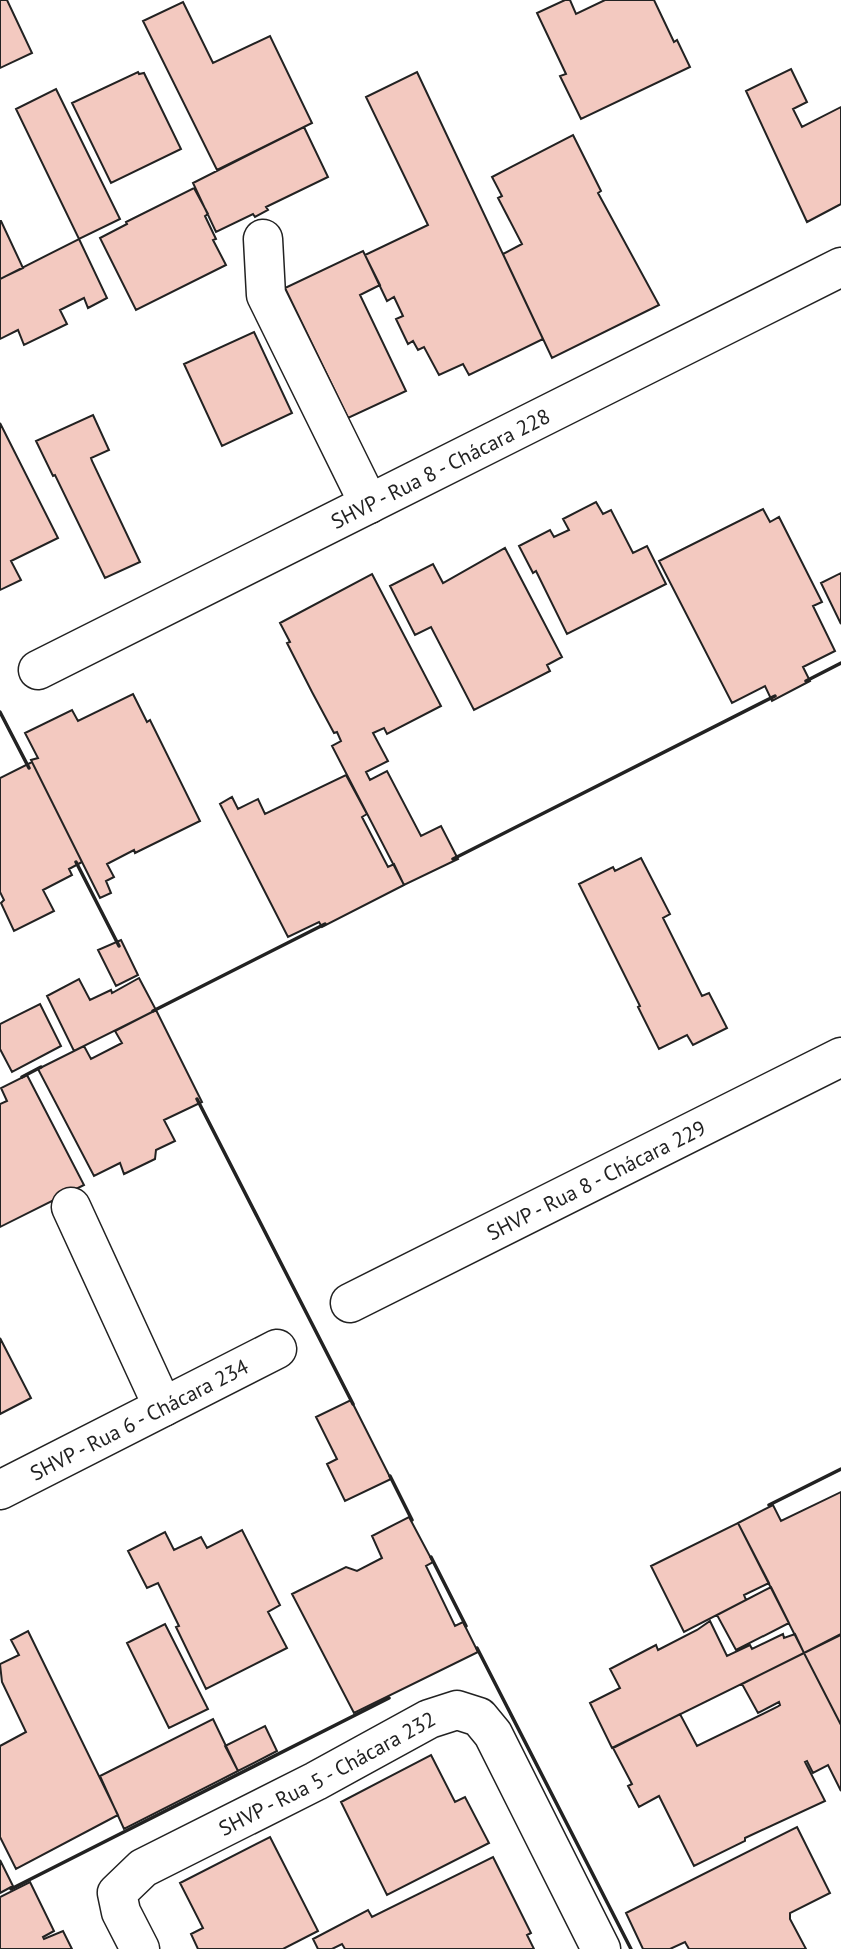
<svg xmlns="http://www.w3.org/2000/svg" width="841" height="1949" font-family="'PT Sans',sans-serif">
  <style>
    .building { fill: #f3c9c0; stroke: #222; stroke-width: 2 }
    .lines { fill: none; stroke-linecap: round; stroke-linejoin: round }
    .minor-casing { stroke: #222; stroke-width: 41 }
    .minor { stroke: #fff; stroke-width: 38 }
    .wall { stroke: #222; stroke-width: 3.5 }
    .labels { text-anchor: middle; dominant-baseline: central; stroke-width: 5; stroke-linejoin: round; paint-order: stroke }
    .street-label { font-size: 21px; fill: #222; stroke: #fff }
  </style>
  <rect width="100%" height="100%" fill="#fff"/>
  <path class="building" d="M0 0H7L32 53 0 68Z
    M565 0H570L576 14 605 0H654L674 42 677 40 690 67 581 119 560 76 566 74 537 13Z
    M183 2 213 63 270 36 312 123 217 170 143 21Z
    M791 69 807 102 793 109 802 127 841 107V204L807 222 746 91Z
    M138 72 139 74 144 73 181 149 111 183 72 103Z
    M417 72 543 339 469 375 463 364 439 375 424 347 418 350 413 341 408 344 396 319 403 316 394 297 387 301 365 255 428 225 366 97Z
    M56 89 120 219 79 239 16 109Z
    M304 127 328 177 266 207 268 210 255 217 253 214 216 232 193 183Z
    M573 135 601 191 598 193 659 305 552 358 503 254 522 244 498 198 502 196 492 177Z
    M194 188 208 214 205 216 216 239 213 240 226 265 136 310 100 238 127 224 126 222Z
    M1 221 23 268 0 279V221Z
    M1 221 23 268 0 279V221Z
    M79 239 107 298 88 308 84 298 60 310 67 324 24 345 18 330 0 339V279Z
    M79 239 107 298 88 308 84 298 60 310 67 324 24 345 18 330 0 339V279Z
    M363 251 380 285 360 295 406 391 348 418 285 288Z
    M254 332 292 413 222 446 184 364Z
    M93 415 109 450 91 458 92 461 140 562 105 578 55 475 53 476 36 441Z
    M0 423 58 538 11 561 21 580 0 590Z
    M0 423 58 538 11 561 21 580 0 590Z
    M596 502 603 514 611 510 633 553 647 546 666 584 567 634 536 571 533 573 519 546 550 530 554 537 569 530 563 519Z
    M763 509 770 522 779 517 822 602 813 606 835 651 803 667 810 681 772 701 765 686 732 703 659 561Z
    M505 548 562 657 547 665 550 671 474 710 431 627 415 635 390 586 433 564 443 583Z
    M505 548 562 657 547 665 550 671 474 710 431 627 415 635 390 586 433 564 443 583Z
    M841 573V624L821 583Z
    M372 574 441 706 387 734 384 728 373 733 388 761 366 772 370 780 387 771 421 836 441 826 458 859 404 885 332 746 341 741 337 732 334 733 312 692 287 643 290 642 280 623Z
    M133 694 147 722 150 720 200 821 135 853 134 850 107 864 114 877 106 881 111 893 100 898 31 760 38 758 25 733 72 710 78 721Z
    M32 762 82 862 69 869 72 875 43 890 54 911 14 931 1 903 4 900 0 892V778Z
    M32 762 82 862 69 869 72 875 43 890 54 911 14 931 1 903 4 900 0 892V778Z
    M346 775 367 814 362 817 388 867 394 864 404 885 322 927 319 922 288 937 220 804 232 797 238 809 258 799 265 814Z
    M641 858 670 914 663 918 702 996 709 993 727 1028 693 1045 687 1035 659 1049 638 1007 640 1006 579 884 613 867 615 871Z
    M121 940 138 975 116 986 98 950Z
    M139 978 156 1010 74 1051 47 996 79 979 90 1000 111 990 112 993Z
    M40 1004 61 1046 12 1072 0 1049V1024Z
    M156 1010 202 1102 164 1120 175 1141 156 1150 155 1159 124 1174 120 1163 94 1176 38 1069 84 1046 91 1059 122 1043 115 1031Z
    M27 1075 84 1185 0 1227V1104L7 1101 1 1088Z
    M0 1338 31 1398 0 1414Z
    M0 1338 31 1398 0 1414Z
    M351 1400 391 1479 345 1501 327 1464 337 1459 316 1417Z
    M841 1492V1634L804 1653 738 1523 773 1505 781 1521Z
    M841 1492V1634L804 1653 738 1523 773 1505 781 1521Z
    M409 1517 433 1562 426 1566 455 1626 463 1622 478 1652 354 1713 292 1594 346 1567 357 1571 382 1558 372 1536Z
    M409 1517 433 1562 426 1566 455 1626 463 1622 478 1652 354 1713 292 1594 346 1567 357 1571 382 1558 372 1536Z
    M738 1523 769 1583 744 1595 746 1600 684 1632 651 1566Z
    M738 1523 769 1583 744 1595 746 1600 684 1632 651 1566Z
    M242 1530 280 1605 268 1612 287 1648 206 1689 176 1627 179 1626 158 1583 147 1588 128 1551 165 1532 174 1550 201 1537 207 1548Z
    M771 1587 789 1623 736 1650 717 1615Z
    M710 1621 727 1656 750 1645 752 1649 783 1634 784 1638 795 1634 804 1653 612 1748 590 1703 620 1688 610 1669 656 1645 658 1650 697 1630Z
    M165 1624 208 1709 169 1728 127 1643Z
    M28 1631 118 1815 16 1869 0 1837V1746L26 1732 2 1682 0 1664 19 1655 11 1640Z
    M841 1635V1725L804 1653Z
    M804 1653 841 1725V1791L828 1765 813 1773 807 1761 805 1762 825 1801 745 1838V1841L694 1866 659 1796 639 1807 628 1786 632 1784 613 1748 680 1714 697 1746 777 1707 780 1705 779 1702 758 1713 742 1684Z
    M213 1719 238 1771 124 1829 100 1776Z
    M265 1726 277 1751 238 1771 225 1746Z
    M265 1726 277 1751 238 1771 225 1746Z
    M431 1755 455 1802 465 1797 489 1843 387 1895 341 1802Z
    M797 1827 830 1893 790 1913V1919L806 1949H689L685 1942 670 1949H643L626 1913Z
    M270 1837 318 1931 283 1949H198L191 1934 203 1928 180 1883Z
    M493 1857 531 1933 527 1935 534 1949H345L342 1944 332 1949H318L313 1939 368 1910 372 1917Z
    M0 1860 13 1886 0 1893Z
    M30 1882 54 1931 43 1937 44 1939 63 1931 72 1949H0V1897Z"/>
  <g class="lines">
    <g class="minor-casing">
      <g id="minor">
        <path d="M263 239 266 295 369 504"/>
        <path id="s1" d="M38 670 841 267"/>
        <path d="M71 1207 163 1407"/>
        <path id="s2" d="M350 1303 841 1057"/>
        <path id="s3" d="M0 1490 277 1349"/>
        <path id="s4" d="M140 1949 121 1912 117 1893 143 1868 316 1781 429 1719 457 1710 479 1717 493 1734 601 1949"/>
      </g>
    </g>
    <use href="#minor" class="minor"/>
    <path class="wall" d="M806 681 841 663
      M0 712 29 768
      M453 859 775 696
      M76 862 119 946
      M153 1011 325 924
      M22 1077 41 1067
      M197 1099 353 1404
      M390 1476 412 1520
      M769 1505 841 1469
      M431 1557 466 1626
      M477 1648 631 1949
      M11 1889 389 1698"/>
  </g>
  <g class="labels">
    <g class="street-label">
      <text stroke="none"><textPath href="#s1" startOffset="450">SHVP - Rua 8 - Chácara 228</textPath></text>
      <text stroke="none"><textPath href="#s2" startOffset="275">SHVP - Rua 8 - Chácara 229</textPath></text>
      <text stroke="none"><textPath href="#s3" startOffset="156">SHVP - Rua 6 - Chácara 234</textPath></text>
      <text stroke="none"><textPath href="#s4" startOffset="304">SHVP - Rua 5 - Chácara 232</textPath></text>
    </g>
  </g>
</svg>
